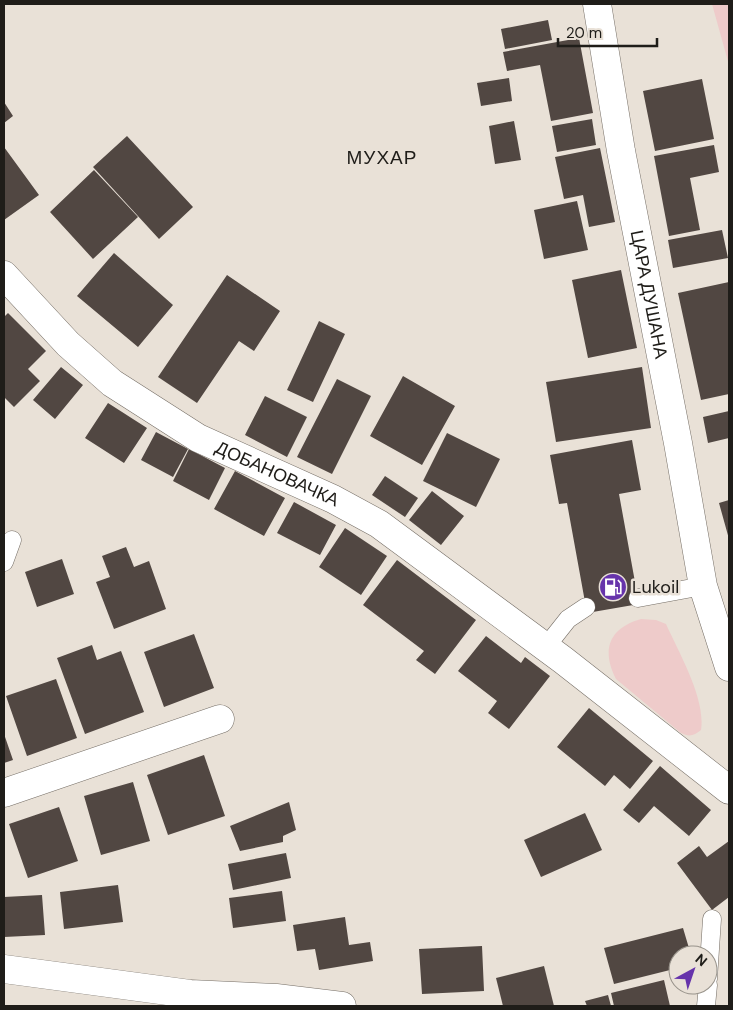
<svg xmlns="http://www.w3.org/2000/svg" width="733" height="1010" font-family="'DM Sans',sans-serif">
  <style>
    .green { fill: #eecbca }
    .building { fill: #514742 }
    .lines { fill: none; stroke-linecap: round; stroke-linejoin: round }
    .lane-casing { stroke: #756e66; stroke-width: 19 }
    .street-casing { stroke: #756e66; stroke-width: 29 }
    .secondary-casing { stroke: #756e66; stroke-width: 29 }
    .lane { stroke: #fff; stroke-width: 18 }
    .street { stroke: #fff; stroke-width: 28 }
    .secondary { stroke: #fff; stroke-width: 28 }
    .labels { text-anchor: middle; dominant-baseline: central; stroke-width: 5; stroke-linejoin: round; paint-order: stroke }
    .street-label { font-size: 18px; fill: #1f1d19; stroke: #e9e1d7 }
    .poi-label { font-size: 18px; fill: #1f1d19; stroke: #e9e1d7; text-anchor: start }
    .neighbourhood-label { font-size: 19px; letter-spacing: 1px; fill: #1f1d19; stroke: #e9e1d7 }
  </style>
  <rect width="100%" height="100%" fill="#e9e1d7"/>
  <path class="green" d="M712 4H729V65Z
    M641 619 656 620 666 624C679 653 706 699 701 730 694 736 689 737 681 733L616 679C601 650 609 628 641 619Z"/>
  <path class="building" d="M548 20 552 40 505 49 501 29Z
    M579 38 593 113 551 121 540 65 507 71 503 52Z
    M509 78 512 101 481 106 477 83Z
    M702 79 714 139 655 151 643 91Z
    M4 102 13 116 4 123Z
    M592 119 596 145 557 152 552 126Z
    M514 121 521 160 495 164 489 126Z
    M127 136 193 207 159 239 93 167Z
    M714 145 719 172 690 178 700 230 669 236 654 156Z
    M4 147 39 195 4 220Z
    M600 148 615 222 589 227 583 195 564 199 555 157Z
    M94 170 138 217 93 259 50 212Z
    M577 201 588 250 544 259 534 210Z
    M722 230 728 258 673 268 668 240Z
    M114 253 173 305 138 347 77 296Z
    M621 270 637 348 588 358 572 280Z
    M227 275 280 311 254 351 239 341 197 403 158 377Z
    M729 282V394L701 400 678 293Z
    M8 313 46 351 28 369 40 381 14 407 4 397V317Z
    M319 321 345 334 313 402 287 390Z
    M61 367 83 385 55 419 33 400Z
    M642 367 651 428 556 442 546 382Z
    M403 376 455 406 422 465 370 436Z
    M337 379 371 396 332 474 297 457Z
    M265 396 307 417 287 457 245 435Z
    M108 403 147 428 124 463 85 438Z
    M729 411V438L708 443 703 417Z
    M156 432 188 449 173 477 141 460Z
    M447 433 500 459 476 507 423 481Z
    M632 440 641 490 619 494 639 604 587 613 567 503 559 504 550 455Z
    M189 449 225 468 209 500 173 481Z
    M235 471 285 498 264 536 214 509Z
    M385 476 418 498 405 517 372 495Z
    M432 491 464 516 441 545 409 520Z
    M729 500V539L719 503Z
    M294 502 336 525 320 555 277 533Z
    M345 528 387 556 361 595 319 567Z
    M126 547 134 567 149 561 166 609 114 629 96 582 110 577 102 556Z
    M62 559 74 594 37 607 25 572Z
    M397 560 476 620 435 674 416 660 424 651 363 605Z
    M194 634 214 688 164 707 144 652Z
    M486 636 521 663 525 657 550 676 509 729 488 713 497 701 458 671Z
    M92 645 97 660 121 651 144 712 85 734 57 658Z
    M56 679 77 738 27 756 6 696Z
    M589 708 653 761 630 789 614 775 605 786 557 747Z
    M4 734 13 760 4 763Z
    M204 755 225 816 168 835 147 775Z
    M660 766 711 810 689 836 654 806 639 823 623 810Z
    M133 782 150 841 101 855 84 796Z
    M289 802 296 830 283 836V842L240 851 230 826Z
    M59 807 78 861 28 878 9 824Z
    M585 813 602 850 541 877 524 840Z
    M729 841V897L712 910 677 863 699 846 707 857Z
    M286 853 291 878 233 890 228 864Z
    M118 885 123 922 64 929 60 892Z
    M282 891 286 921 233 928 229 898Z
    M42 895 45 935 4 937V897Z
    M345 917 349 945 370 942 373 961 319 970 315 949 297 951 293 925Z
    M683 928 691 955H678V968L614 984 604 948Z
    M482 946 484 991 422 994 419 949Z
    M544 966 554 1006H503L496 978Z
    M664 980 670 1006H614L611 993Z
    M608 995 611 1006H587L585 1001Z"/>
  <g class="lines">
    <g class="lane-casing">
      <path id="lane" d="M4 562 12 540
        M638 598 703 586
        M545 648 568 619 586 607
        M708 979 712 919
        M706 1006 708 985"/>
    </g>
    <g class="street-casing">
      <g id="street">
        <path id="s1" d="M4 275 68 344 112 383 198 438 333 499 379 524 563 660 729 790"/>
        <path d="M4 793 220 719"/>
        <path d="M4 969 190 994 276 998 342 1006"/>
      </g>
    </g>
    <g class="secondary-casing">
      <g id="secondary">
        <path id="s2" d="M597 4 621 151 678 443 703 586 729 667"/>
      </g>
    </g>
    <use href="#lane" class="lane"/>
    <use href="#street" class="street"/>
    <use href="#secondary" class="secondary"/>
  </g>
  <defs>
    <g id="fuel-disc" transform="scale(1.4375)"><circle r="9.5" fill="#6633ab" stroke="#e9e1d7"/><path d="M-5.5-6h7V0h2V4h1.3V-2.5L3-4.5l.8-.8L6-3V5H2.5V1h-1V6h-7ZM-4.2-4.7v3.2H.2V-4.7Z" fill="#fff"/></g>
  </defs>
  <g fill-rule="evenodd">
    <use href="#fuel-disc" x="613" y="587"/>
  </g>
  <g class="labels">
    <g class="street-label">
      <text stroke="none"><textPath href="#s2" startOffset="295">ЦАРА ДУШАНА</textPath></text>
      <text stroke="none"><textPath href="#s1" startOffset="342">ДОБАНОВАЧКА</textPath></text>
    </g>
    <g class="poi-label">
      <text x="632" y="587">Lukoil</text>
    </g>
    <g class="neighbourhood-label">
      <text x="382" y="157">МУХАР</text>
    </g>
  </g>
  <rect width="733" height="1010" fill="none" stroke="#1f1d19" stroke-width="10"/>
  <g transform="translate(693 970) rotate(40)"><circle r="24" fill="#e9e1d7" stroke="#98938b"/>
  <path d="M0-4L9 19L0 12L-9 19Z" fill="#6633ab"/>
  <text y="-8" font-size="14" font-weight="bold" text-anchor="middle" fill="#1f1d19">N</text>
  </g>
  <path d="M558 38v8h99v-8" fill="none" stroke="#1f1d19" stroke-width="2.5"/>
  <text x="566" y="38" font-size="15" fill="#1f1d19" stroke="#e9e1d7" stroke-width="4" paint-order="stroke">20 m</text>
</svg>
